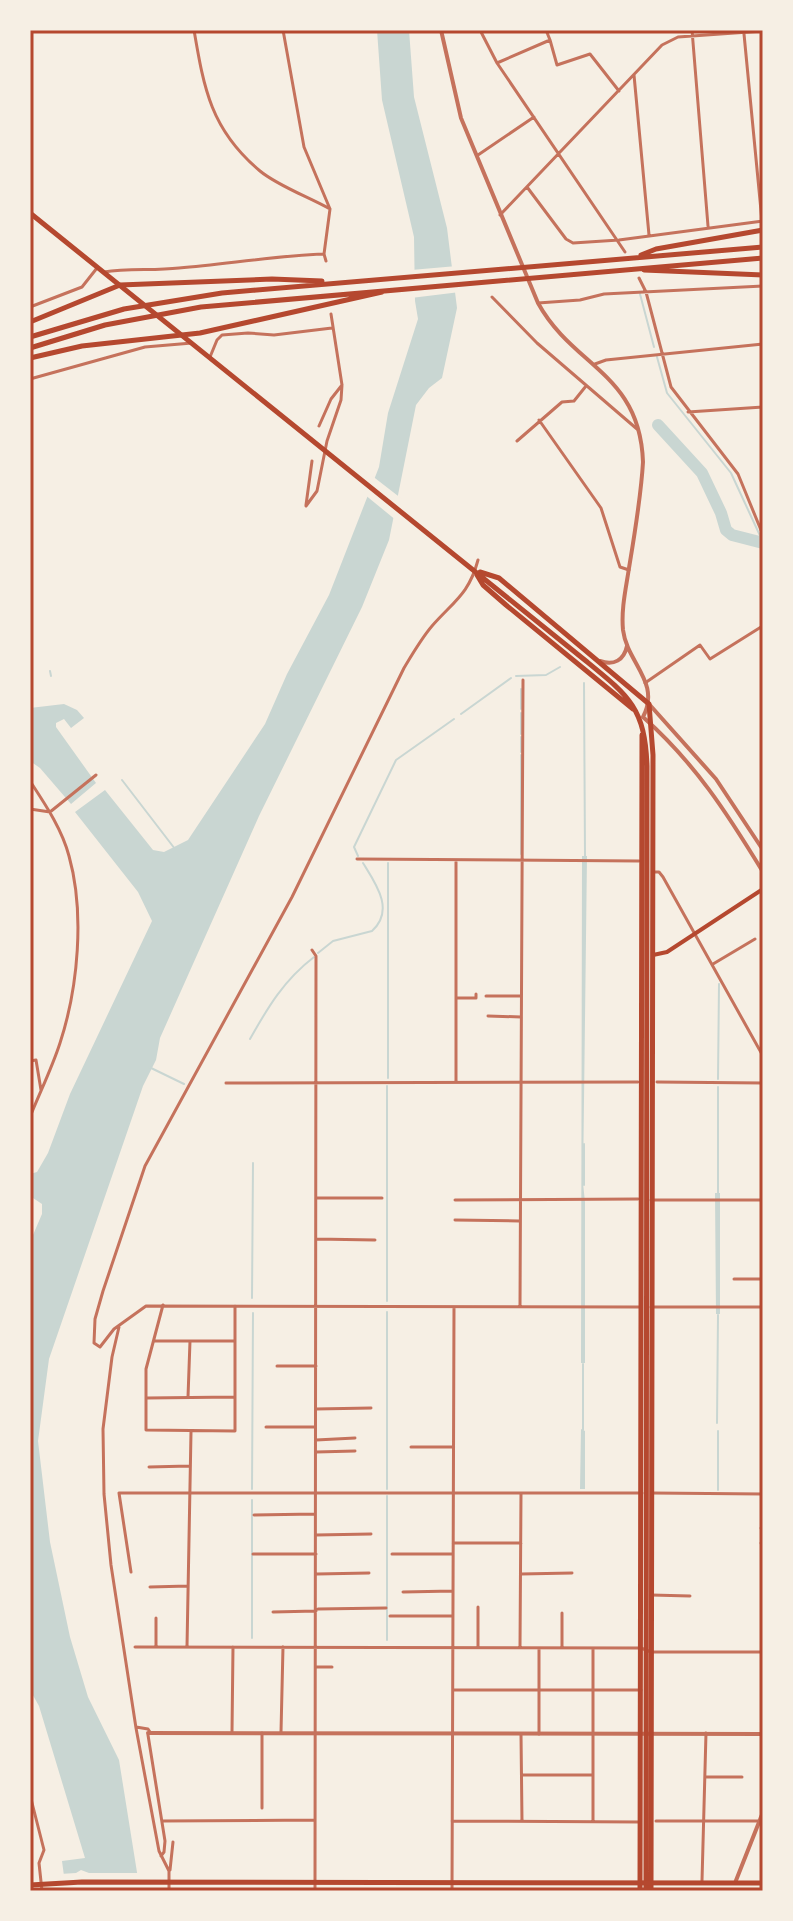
<svg xmlns="http://www.w3.org/2000/svg" width="793" height="1921" font-family="'Alegreya Sans',sans-serif">
  <style>
    .water { fill: #c9d6d2 }
    .pier { fill: #f6efe4 }
    .lines { fill: none; stroke-linecap: round; stroke-linejoin: round }
    .stream { stroke: #c9d6d2; stroke-width: 2 }
    .river { stroke: #c9d6d2; stroke-width: 12 }
    .minor { stroke: #c5725c; stroke-width: 3 }
    .tertiary { stroke: #c5725c; stroke-width: 4 }
    .secondary { stroke: #b5482f; stroke-width: 4 }
    .primary { stroke: #b5482f; stroke-width: 5 }
    .trunk { stroke: #b5482f; stroke-width: 5 }
    .neatline { fill: none; stroke: #b5482f; stroke-width: 3 }
  </style>
  <rect width="100%" height="100%" fill="#f6efe4"/>
  <path class="water" d="M377 30H409L414 97 447 228 457 308 442 378 429 388 416 405 389 540 362 607 259 816 160 1038 156 1060 143 1086 49 1359 38 1441 50 1542 70 1637 88 1697 119 1760 140 1891H66L62 1861 85 1858 39 1706 30 1690V1242L42 1214V1204L30 1196V1174L37 1172 48 1153 70 1094 152 921 138 892 75 812 105 790 153 850 164 852 188 840 265 724 287 674 329 595 379 467 388 413 418 319 415 301 414 237 382 100Z
    M64 704 77 710 84 718 71 728 64 719 56 723V727L96 783 71 804 40 768 30 761V708Z
    M582 856H587L583 1183 585 1202V1363H581Z
    M715 1193H720V1314H716Z
    M581 1429 585 1431V1489H580Z"/>
  <path class="pier" d="M457 266 460 292 411 298V270Z
    M371 475 402 499 397 521 364 494Z
    M81 1870 89 1873H141L144 1891H62L60 1874 76 1873Z"/>
  <g class="lines">
    <path class="stream" d="M640 294 654 347
      M657 357 667 393 731 473 762 540
      M50 671 51 676
      M516 676 546 675 560 667
      M584 683 585 856
      M521 709V689
      M461 714 511 678
      M521 734V713
      M521 752V737
      M122 780 175 849
      M521 854V755
      M358 856 354 847 396 760 454 719
      M388 863V1078
      M318 953 333 941 372 931C395 910 376 884 363 863
      M250 1039C268 1007 284 980 314 957
      M149 1067 184 1084
      M718 1079 719 984
      M387 1086V1301
      M584 1185V1144
      M718 1193V1087
      M252 1298 253 1163
      M387 1312V1489
      M717 1423 718 1315
      M583 1430V1364
      M252 1489 253 1313
      M718 1490V1431
      M252 1500V1638
      M387 1640V1496"/>
    <path class="river" d="M658 425 702 473 721 513 726 530 732 535 763 543"/>
    <path class="minor" d="M194 30C204 89 211 130 260 171 278 186 309 197 330 209
      M283 30 304 147 330 209 324 254 326 261
      M480 30 497 63
      M546 30 550 40 497 63 625 252
      M692 30 708 226
      M744 34 762 221
      M550 40 557 65 590 54 619 91
      M634 75 649 235
      M478 155 534 117
      M527 187 566 239 573 243 619 240 763 221
      M500 215 662 45 678 37 763 31
      M104 272C128 268 154 271 179 268 227 264 274 256 323 254
      M639 278 646 292 671 387 738 474 763 535
      M492 297 537 343 637 429
      M538 303 580 300 604 294 763 286
      M30 307 82 287 97 268
      M210 357 217 340 222 335 248 333 274 335 332 328
      M595 364 606 360 763 344
      M30 379 145 347 192 343
      M688 412 763 407
      M539 420 601 508 620 567 629 570
      M319 426 331 399 342 385
      M517 441 562 402 574 401 586 386
      M306 505 312 461
      M306 506 317 491 327 441 341 400 342 385 331 314
      M478 560C469 594 454 601 432 626 421 639 413 653 404 668L292 897 145 1166 103 1291 95 1319 94 1343 100 1347 114 1329 146 1306 639 1307
      M645 683 700 645 710 659 761 627 763 628
      M30 781C45 804 62 829 69 856 85 913 78 988 60 1043 52 1068 40 1092 30 1117
      M30 809 50 812 96 775
      M357 859 639 861
      M655 872H659L663 877 763 1056
      M312 950 316 956 315 1891
      M713 964 755 939
      M486 996H521
      M456 998H476V994
      M488 1016 521 1017
      M30 1061 36 1060 41 1090
      M456 1082V862
      M657 1082 763 1083
      M226 1083 638 1082
      M316 1198H382
      M455 1200 638 1199
      M651 1200H763
      M455 1220 519 1221
      M316 1239 375 1240
      M734 1279H763
      M163 1305 146 1369V1430L235 1431V1306
      M520 1306 523 680
      M651 1307H763
      M119 1327 112 1357 103 1429 104 1494 111 1565 136 1728 159 1851 169 1871V1891
      M155 1341H235
      M277 1366H316
      M188 1397 190 1341
      M147 1398 235 1397
      M316 1409 371 1408
      M266 1427H314
      M316 1440 355 1438
      M411 1447H453
      M316 1452 355 1451
      M149 1467 189 1466
      M652 1493 763 1494
      M254 1515 315 1514
      M761 1528H763
      M316 1535 371 1534
      M453 1543H521
      M761 1543H763
      M253 1554H316
      M392 1554H453
      M131 1572 119 1493H642
      M317 1574 369 1573
      M521 1574 572 1573
      M150 1587 188 1586
      M403 1592 453 1591
      M651 1595 690 1596
      M318 1609 386 1608
      M273 1612 316 1611
      M390 1616H452
      M156 1646V1618
      M135 1647 641 1648 651 1652H763
      M187 1647 191 1432
      M478 1647V1607
      M520 1648 521 1493
      M562 1648V1613
      M593 1648V1821
      M316 1667H332
      M453 1690H641
      M136 1727 148 1729 150 1732
      M232 1732 233 1647
      M281 1732 283 1647
      M521 1734 522 1821
      M539 1734V1648
      M148 1735 165 1841 164 1852 161 1856
      M522 1775H593
      M706 1777H742
      M30 1795 44 1850 39 1863 42 1891
      M262 1808V1733
      M162 1821 315 1820
      M452 1821 640 1822
      M656 1821H763
      M170 1870 173 1842
      M702 1881 706 1733
      M452 1891 454 1307"/>
    <path class="tertiary" d="M441 30 461 118 538 303C573 367 640 373 643 462 641 497 635 532 629 568 626 588 621 609 623 630 627 663 661 682 643 717 695 763 727 813 763 872
      M600 661C614 666 624 660 627 646
      M649 704 716 779 763 850
      M148 1733 763 1734
      M735 1883 763 1812"/>
    <path class="secondary" d="M653 955 667 952 763 889"/>
    <path class="primary" d="M30 213 586 661C629 696 645 708 647 766L646 1891
      M480 572 499 578 649 704 653 755 651 1891
      M477 575 483 585 506 605 633 709
      M640 1891 642 735"/>
    <path class="trunk" d="M641 255 656 249 763 230
      M644 270 763 275
      M30 322 120 285 272 279 322 281
      M30 337 124 309 222 293 763 247
      M30 348 105 325 201 307 763 258
      M30 358 82 346 200 333 382 292
      M30 1885 82 1882 763 1883"/>
  </g>
  <rect width="793" height="1921" fill="none" stroke="#f6efe4" stroke-width="64"/>
  <rect x="32" y="32" width="729" height="1857" class="neatline"/>
</svg>
